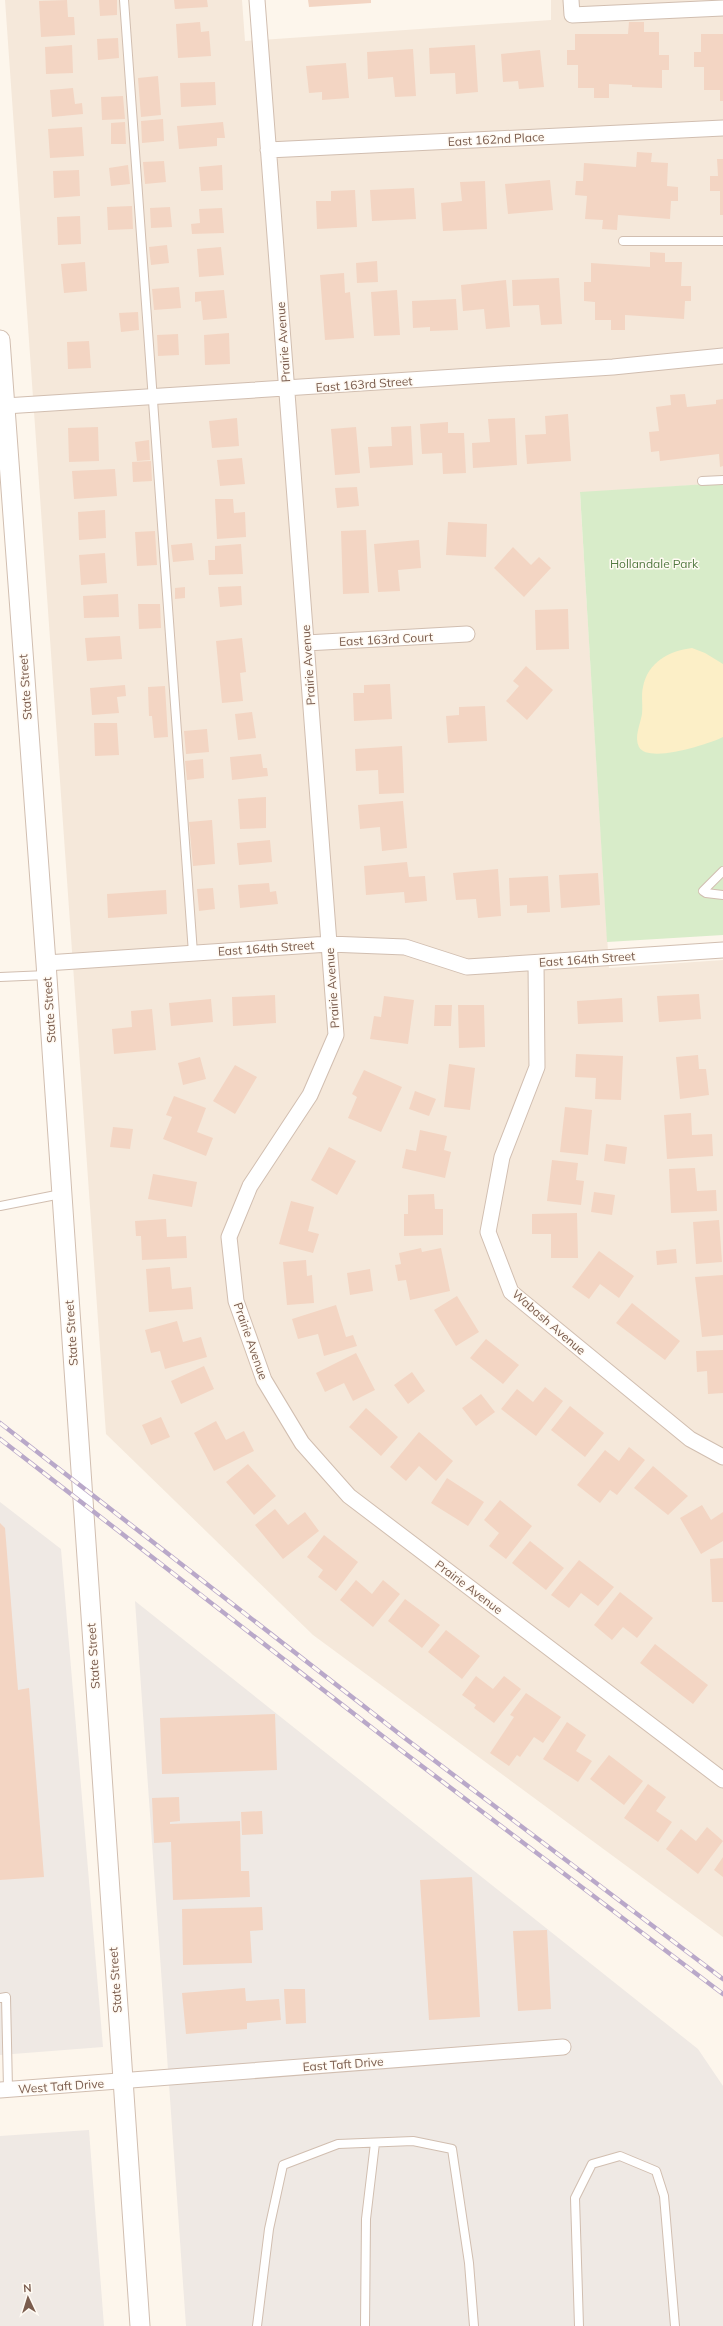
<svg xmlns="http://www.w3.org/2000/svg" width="723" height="2326" font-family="Mulish,sans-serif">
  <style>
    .residential { fill: #f5e8da }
    .industrial { fill: #efe9e4 }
    .green { fill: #d8ecc9 }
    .sand { fill: #fcefc7 }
    .building { fill: #f3d5c3 }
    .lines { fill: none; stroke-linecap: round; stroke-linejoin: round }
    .service-casing { stroke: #d1beb0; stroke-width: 10 }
    .minor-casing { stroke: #d1beb0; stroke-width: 17 }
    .tertiary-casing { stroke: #d1beb0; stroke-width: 21 }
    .service { stroke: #fff; stroke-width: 8 }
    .minor { stroke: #fff; stroke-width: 15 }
    .tertiary { stroke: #fff; stroke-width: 19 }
    .rail-casing { stroke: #b9a8c9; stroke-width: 4.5 }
    .rail { stroke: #fffaf3; stroke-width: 3; stroke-dasharray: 9; stroke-linecap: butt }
    .labels { text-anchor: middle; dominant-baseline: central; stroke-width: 3; stroke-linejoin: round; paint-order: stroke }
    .street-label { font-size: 12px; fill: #7a5c4d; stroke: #fffaf3 }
    .park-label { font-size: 12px; fill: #537a41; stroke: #fffaf3 }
  </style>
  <rect width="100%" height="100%" fill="#fdf6ec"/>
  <path class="residential" d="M5 0H242L245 41 551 20V0H723V483L580 493 609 968 723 960V1937L313 1635 106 1434Z"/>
  <path class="industrial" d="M0 1502 61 1549 103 2047 0 2055Z
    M135 1601 698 2049 723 2086V2326H186Z
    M89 2130 104 2326H0V2136Z"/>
  <path class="green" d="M723 483V935L607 942 580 492Z"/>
  <path class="sand" d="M692 648 705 653 723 664V737C709 744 648 764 639 747 634 737 640 725 642 714 643 705 641 695 643 687 648 662 669 651 692 648Z"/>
  <path class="building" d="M67 0 68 17H74L75 35 41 37 39 1Z
    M99 0H117V15L100 16Z
    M174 0H207L208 7 175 9Z
    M308 0H371V3L309 7Z
    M200 22 201 32 209 31 211 56 178 58 176 24Z
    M629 22H644V32H659V55H669V70H662V88L632 87V85L609 84V98H594V88H578V65H567V50H575V34H628Z
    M701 34H723V101H720V90H704V67H694V52H701Z
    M118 38 119 58 98 60 97 39Z
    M72 45 73 73 46 74 45 47Z
    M475 45 478 92 456 94 455 73 430 74 429 48Z
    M413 49 416 96 395 97 393 77 368 79 367 52Z
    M540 50 544 87 519 89 518 81 503 82 501 54Z
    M346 63 349 98 322 100V92L309 93 306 66Z
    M158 76 161 115 141 117 138 78Z
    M215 82 216 105 181 107 180 83Z
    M73 88 75 104 82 103 83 114 52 117 50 90Z
    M123 96 125 119 102 120 101 97Z
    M163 119 164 141 142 143 141 121Z
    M125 122 126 144H111V123Z
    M223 122 225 138H217V146L179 149 177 126Z
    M82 127 84 156 50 158 48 129Z
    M637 152 652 153 651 162 668 163 667 186 678 187V201H671L670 219 618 215 617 230 602 229 603 220 585 219 587 196 575 195 576 181H583L584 163 636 167Z
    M717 159H723V215H720V191H710V176H718Z
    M164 161 166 182 145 184 143 162Z
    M128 165 130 184 111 186 109 168Z
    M222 165 223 190 201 191 199 167Z
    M79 170 80 196 54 198 53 171Z
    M550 180 553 210 508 214 505 184Z
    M485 181 487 229 443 231 441 203 462 201 460 182Z
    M414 188 416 219 372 221 370 190Z
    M355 190 357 227 317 229 316 201H331V191Z
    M132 206 133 229 108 230 107 207Z
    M170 207 172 227 151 228 150 208Z
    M222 208 224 233 192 234 191 224 200 223 199 209Z
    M80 216 81 244 58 245 57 217Z
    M167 245 169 263 151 265 149 247Z
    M221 247 224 275 199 277 197 249Z
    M650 252 665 253V262H682L681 286H691V301H685L684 319 625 315V330H611V320H595V302L584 301V282H591V263L650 267Z
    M377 261 378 282 357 283 356 263Z
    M85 262 87 291 64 293 61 264Z
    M344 273 345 293 350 292 354 338 325 340 320 275Z
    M559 278 562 324 541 325 539 305 513 306 512 280Z
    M506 280 510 327 486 329 484 309 463 311 461 285Z
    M179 287 181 308 154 310 152 289Z
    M224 290 227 318 203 320 201 301 195 302V292Z
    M397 290 400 335 374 336 371 292Z
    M456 299 458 330 430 331V327L413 328 412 301Z
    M138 312 139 330 121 332 119 313Z
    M229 333 230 364 205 365 204 335Z
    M178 334 179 355 158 356 157 335Z
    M89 341 91 368 68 369 67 342Z
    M685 394 687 407 716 404V400L723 399V466L720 467 719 454 660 461 659 451 651 452 649 432 659 431 656 407 671 405 670 395Z
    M568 414 571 461 527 464 525 435 546 434 545 416Z
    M237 418 239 446 212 448 209 421Z
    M515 418 517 465 473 468 472 443 490 442 488 419Z
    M448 422V433H464L466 473 443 474 442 453 422 454 420 424Z
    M411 426 413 465 370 468 368 447 392 446 391 427Z
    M98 427 99 461 69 462 68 428Z
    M356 427 360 473 335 475 331 429Z
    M149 440 150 460 137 461 135 442Z
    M242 458 245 484 220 486 217 460Z
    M151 461 152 481 133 482 132 462Z
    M115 469 117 496 74 499 72 471Z
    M357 487 359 506 337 508 335 488Z
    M215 499H233L234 513 245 512 246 537 217 539Z
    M105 510 106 538 79 540 78 512Z
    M448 522 487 524 486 557 446 555Z
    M366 530 369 593 343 594 341 531Z
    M155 531 157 565 137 566 135 532Z
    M419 540 421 568 398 570 400 591 378 592 374 544Z
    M192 543 194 560 173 562 171 545Z
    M241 544 243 574 209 575 208 560H215V546Z
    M513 547 531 565 539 557 551 568 524 597 494 568Z
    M105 553 107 583 81 585 79 555Z
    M241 586 242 605 220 607 218 587Z
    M185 587V598L175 599V588Z
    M118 594 119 617 84 618 83 596Z
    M138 604H160L161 628 139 629Z
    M568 609 569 649 536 650 535 610Z
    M120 636 122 659 87 661 85 638Z
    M242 638 246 672 240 673 243 701 222 703 216 641Z
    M526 666 553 690 527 720 506 701 519 686 513 681Z
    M390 684 392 719 354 721 353 693H364V685Z
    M125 685 126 696 117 697 119 713 92 715 90 688Z
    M165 686 168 737 154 738 152 716H149L148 687Z
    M485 706 487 741 448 743 446 716 459 715V707Z
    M252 712 256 738 238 740 235 714Z
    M94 723H117L119 755 95 756Z
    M207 729 209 752 186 754 184 731Z
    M402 746 404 793 379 794 378 770 356 771 355 749Z
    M261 754 263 768H267L268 776 232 780 230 757Z
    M203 759 204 778 187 780 185 761Z
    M266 797V828L240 829 238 799Z
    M403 801 407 848 382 851 380 827 360 829 358 805Z
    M212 820 215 864 193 866 189 822Z
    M270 840 272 862 239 865 237 843Z
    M407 862 409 877 425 876 427 901 405 903 404 892 366 895 364 866Z
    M498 869 501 916 478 918 476 899 456 900 453 873Z
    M598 873 600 905 561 908 559 875Z
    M548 876 550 912 527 913V905L510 906 509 878Z
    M269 883 270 892 276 891 278 904 240 908 238 885Z
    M213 888 215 909 199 911 197 889Z
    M166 890 167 914 108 918 107 894Z
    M699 994 701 1019 659 1022 657 996Z
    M275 995 276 1023 233 1026 232 997Z
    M384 996 414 1000 408 1044 370 1039 374 1016 381 1017Z
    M622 998 623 1022 578 1024 577 1001Z
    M211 999 213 1022 171 1026 169 1003Z
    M435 1005H452L451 1026H434Z
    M458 1005H484L485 1047 459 1048Z
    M152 1009 156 1050 114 1054 112 1029 132 1027 131 1011Z
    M576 1054 623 1056 621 1100 595 1099 596 1078 575 1077Z
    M698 1055 699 1069H706L709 1095 680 1099 676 1057Z
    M200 1057 206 1079 183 1085 178 1063Z
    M449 1064 475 1068 470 1110 444 1107Z
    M235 1065 257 1077 235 1114 213 1101Z
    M364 1070 402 1087 381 1132 348 1118 357 1097 352 1094Z
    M415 1091 436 1099 429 1116 409 1109Z
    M174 1096 206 1108 197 1132 213 1138 206 1156 163 1139 172 1117 166 1115Z
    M565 1107 592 1110 588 1155 560 1152Z
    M691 1113 692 1135 712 1134 713 1156 667 1159 664 1115Z
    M113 1127 133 1129 130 1149 110 1147Z
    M420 1130 447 1136 444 1150 451 1152 445 1178 402 1168 406 1149 416 1151Z
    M606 1144 627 1147 625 1164 604 1161Z
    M329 1147 356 1161 337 1195 311 1180Z
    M552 1160 578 1163 576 1180 584 1181 581 1205 547 1201Z
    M695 1168 697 1191 716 1190 717 1211 671 1213 669 1169Z
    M153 1174 197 1182 192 1207 148 1199Z
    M594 1192 615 1195 612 1215 591 1212Z
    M434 1194 435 1209H443V1235L404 1236V1214H408V1195Z
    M291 1201 314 1207 308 1231 319 1234 313 1253 279 1244Z
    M577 1213 578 1258H551V1234H532V1214Z
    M166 1219 167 1237 186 1236 187 1258 142 1260 141 1236H136L135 1221Z
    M719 1220 722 1262 696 1264 693 1222Z
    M421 1248 422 1252 441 1248 450 1291 410 1300 406 1280 398 1281 395 1265 401 1264 399 1253Z
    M676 1249 677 1263 657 1265 656 1251Z
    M599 1251 634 1276 619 1298 600 1284 589 1299 572 1287Z
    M306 1260 307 1276 312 1275 314 1303 287 1305 283 1262Z
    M170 1267 172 1289 191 1287 193 1309 149 1312 146 1269Z
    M370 1269 373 1291 350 1295 347 1273Z
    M723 1275V1335L702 1337 695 1277Z
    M457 1296 479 1332 456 1346 434 1310Z
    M632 1303 680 1341 665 1360 616 1323Z
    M336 1305 346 1337 353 1335 357 1346 324 1356 318 1334 298 1339 292 1319Z
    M177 1321 183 1342 201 1337 207 1357 165 1369 160 1351 151 1353 145 1330Z
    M486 1339 519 1365 503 1384 470 1358Z
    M723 1350V1393L708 1394 707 1371 697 1372 696 1351Z
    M356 1353 375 1390 353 1401 344 1383 325 1392 316 1373Z
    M204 1366 214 1389 181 1404 171 1381Z
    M412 1372 425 1391 408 1404 394 1385Z
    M545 1387 563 1401 536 1436 501 1409 517 1389 533 1402Z
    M481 1394 495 1412 476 1426 462 1408Z
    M570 1406 604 1433 585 1457 551 1430Z
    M366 1408 398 1437 381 1456 349 1427Z
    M161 1417 170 1437 151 1445 142 1425Z
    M216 1421 226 1440 244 1431 254 1451 214 1471 194 1433Z
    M419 1432 453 1461 436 1481 419 1466 406 1481 390 1467Z
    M629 1447 645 1460 617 1495 610 1490 600 1503 577 1485 605 1450 619 1461Z
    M248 1464 276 1496 254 1515 226 1482Z
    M653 1466 688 1496 668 1515 634 1488Z
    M447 1478 484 1502 468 1526 431 1503Z
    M500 1500 532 1526 506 1559 489 1546 499 1533 484 1520Z
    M702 1505 711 1520 723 1512V1541L701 1554 680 1518Z
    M275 1509 288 1525 305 1512 319 1531 283 1559 255 1525Z
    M0 1523 5 1528 18 1690 29 1688 44 1877 0 1880Z
    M324 1535 358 1562 336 1591 318 1577 323 1570 307 1557Z
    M530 1541 564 1568 546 1590 512 1563Z
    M723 1558V1602H712L710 1559Z
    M579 1560 614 1587 598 1606 581 1593 569 1608 551 1595Z
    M356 1580 372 1594 383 1580 400 1594 373 1627 340 1600Z
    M620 1592 653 1618 637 1638 623 1627 612 1640 594 1625Z
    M405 1599 440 1625 422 1648 388 1621Z
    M446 1630 480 1656 462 1679 428 1652Z
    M655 1644 708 1685 693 1704 640 1663Z
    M476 1676 493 1689 504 1676 521 1689 494 1723 474 1708 476 1705 462 1695Z
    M526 1693 561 1717 543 1743 534 1737 520 1757 517 1755 509 1766 490 1753 514 1717 510 1715Z
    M275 1714 277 1770 162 1774 160 1718Z
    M567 1722 586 1735 576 1751 592 1761 578 1782 543 1759Z
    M609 1755 643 1781 624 1805 590 1779Z
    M648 1784 666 1797 656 1811 672 1822 658 1842 624 1818Z
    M179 1797 180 1821 170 1822V1824L240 1821 241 1871H249L250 1897 173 1900 171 1842 154 1843 152 1798Z
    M262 1811 263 1834 242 1835 241 1812Z
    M707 1827 723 1841 698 1874 666 1849 681 1829 696 1841Z
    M723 1857V1877L714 1870Z
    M472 1877 480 2017 429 2020 420 1880Z
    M262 1907 263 1930 250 1931 252 1963 183 1965 182 1909Z
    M547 1930 551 2009 518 2011 513 1931Z
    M245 1988 246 2001 279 1999 281 2020 247 2023V2029L186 2034 182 1993Z
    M284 1989H305L306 2023 286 2024Z"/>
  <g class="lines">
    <g class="service-casing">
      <path id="service" d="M124 0 193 953
        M623 241H723
        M702 481 723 480
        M723 871 703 891 706 893 723 895
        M0 977 47 975
        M0 1206 61 1194
        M0 1998 6 1997 8 2089
        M257 2326 269 2229 283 2165 338 2144 413 2141 452 2149 469 2263 474 2326
        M365 2326 366 2219 375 2143
        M579 2326 575 2198 592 2164 620 2156 656 2171 664 2196 675 2326"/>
    </g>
    <g class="minor-casing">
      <path id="minor" d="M257 0 336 1035 310 1095 250 1186 229 1237 236 1301 264 1380 302 1443 349 1496 723 1780
        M571 0 572 15 723 8
        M268 150 723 128
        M5 406 613 367 723 356
        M306 643 467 634
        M46 963 329 944 405 947 467 967 723 950
        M536 963 537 1067 502 1157 488 1232 511 1292 690 1439 723 1457
        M0 2090 563 2047"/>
    </g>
    <g class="tertiary-casing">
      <path id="tertiary" d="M0 340 46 963 140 2326"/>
    </g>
    <use href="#service" class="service"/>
    <use href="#minor" class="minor"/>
    <use href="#tertiary" class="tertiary"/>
    <g class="rail-casing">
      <path id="rail" d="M0 1423 406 1739 723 1979
        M0 1439 398 1748 723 1994"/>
    </g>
    <use href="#rail" class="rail"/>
  </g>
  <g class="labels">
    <g class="street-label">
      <text transform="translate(496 139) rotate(-3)">East 162nd Place</text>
      <text transform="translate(283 342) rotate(-94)">Prairie Avenue</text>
      <text transform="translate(364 384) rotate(-4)">East 163rd Street</text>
      <text transform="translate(386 639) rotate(-3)">East 163rd Court</text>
      <text transform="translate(308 665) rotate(-94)">Prairie Avenue</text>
      <text transform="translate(25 687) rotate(-94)">State Street</text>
      <text transform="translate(266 948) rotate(-4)">East 164th Street</text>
      <text transform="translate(587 959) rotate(-4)">East 164th Street</text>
      <text transform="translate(332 988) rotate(-94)">Prairie Avenue</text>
      <text transform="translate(49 1010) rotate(-94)">State Street</text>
      <text transform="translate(549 1322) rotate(41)">Wabash Avenue</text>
      <text transform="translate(71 1333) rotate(-94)">State Street</text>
      <text transform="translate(251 1341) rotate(71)">Prairie Avenue</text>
      <text transform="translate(469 1587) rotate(37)">Prairie Avenue</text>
      <text transform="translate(93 1656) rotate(-94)">State Street</text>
      <text transform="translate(115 1980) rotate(-94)">State Street</text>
      <text transform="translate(343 2064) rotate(-4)">East Taft Drive</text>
      <text transform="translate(61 2086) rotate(-4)">West Taft Drive</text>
    </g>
    <g class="park-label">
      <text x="654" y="563">Hollandale Park</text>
    </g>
  </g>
  <g transform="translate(28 2298) rotate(356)" stroke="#fffaf3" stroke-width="3" paint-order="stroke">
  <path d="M0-3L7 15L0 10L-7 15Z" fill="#7a5c4d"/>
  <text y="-6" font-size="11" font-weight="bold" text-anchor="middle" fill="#7a5c4d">N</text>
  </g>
</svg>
